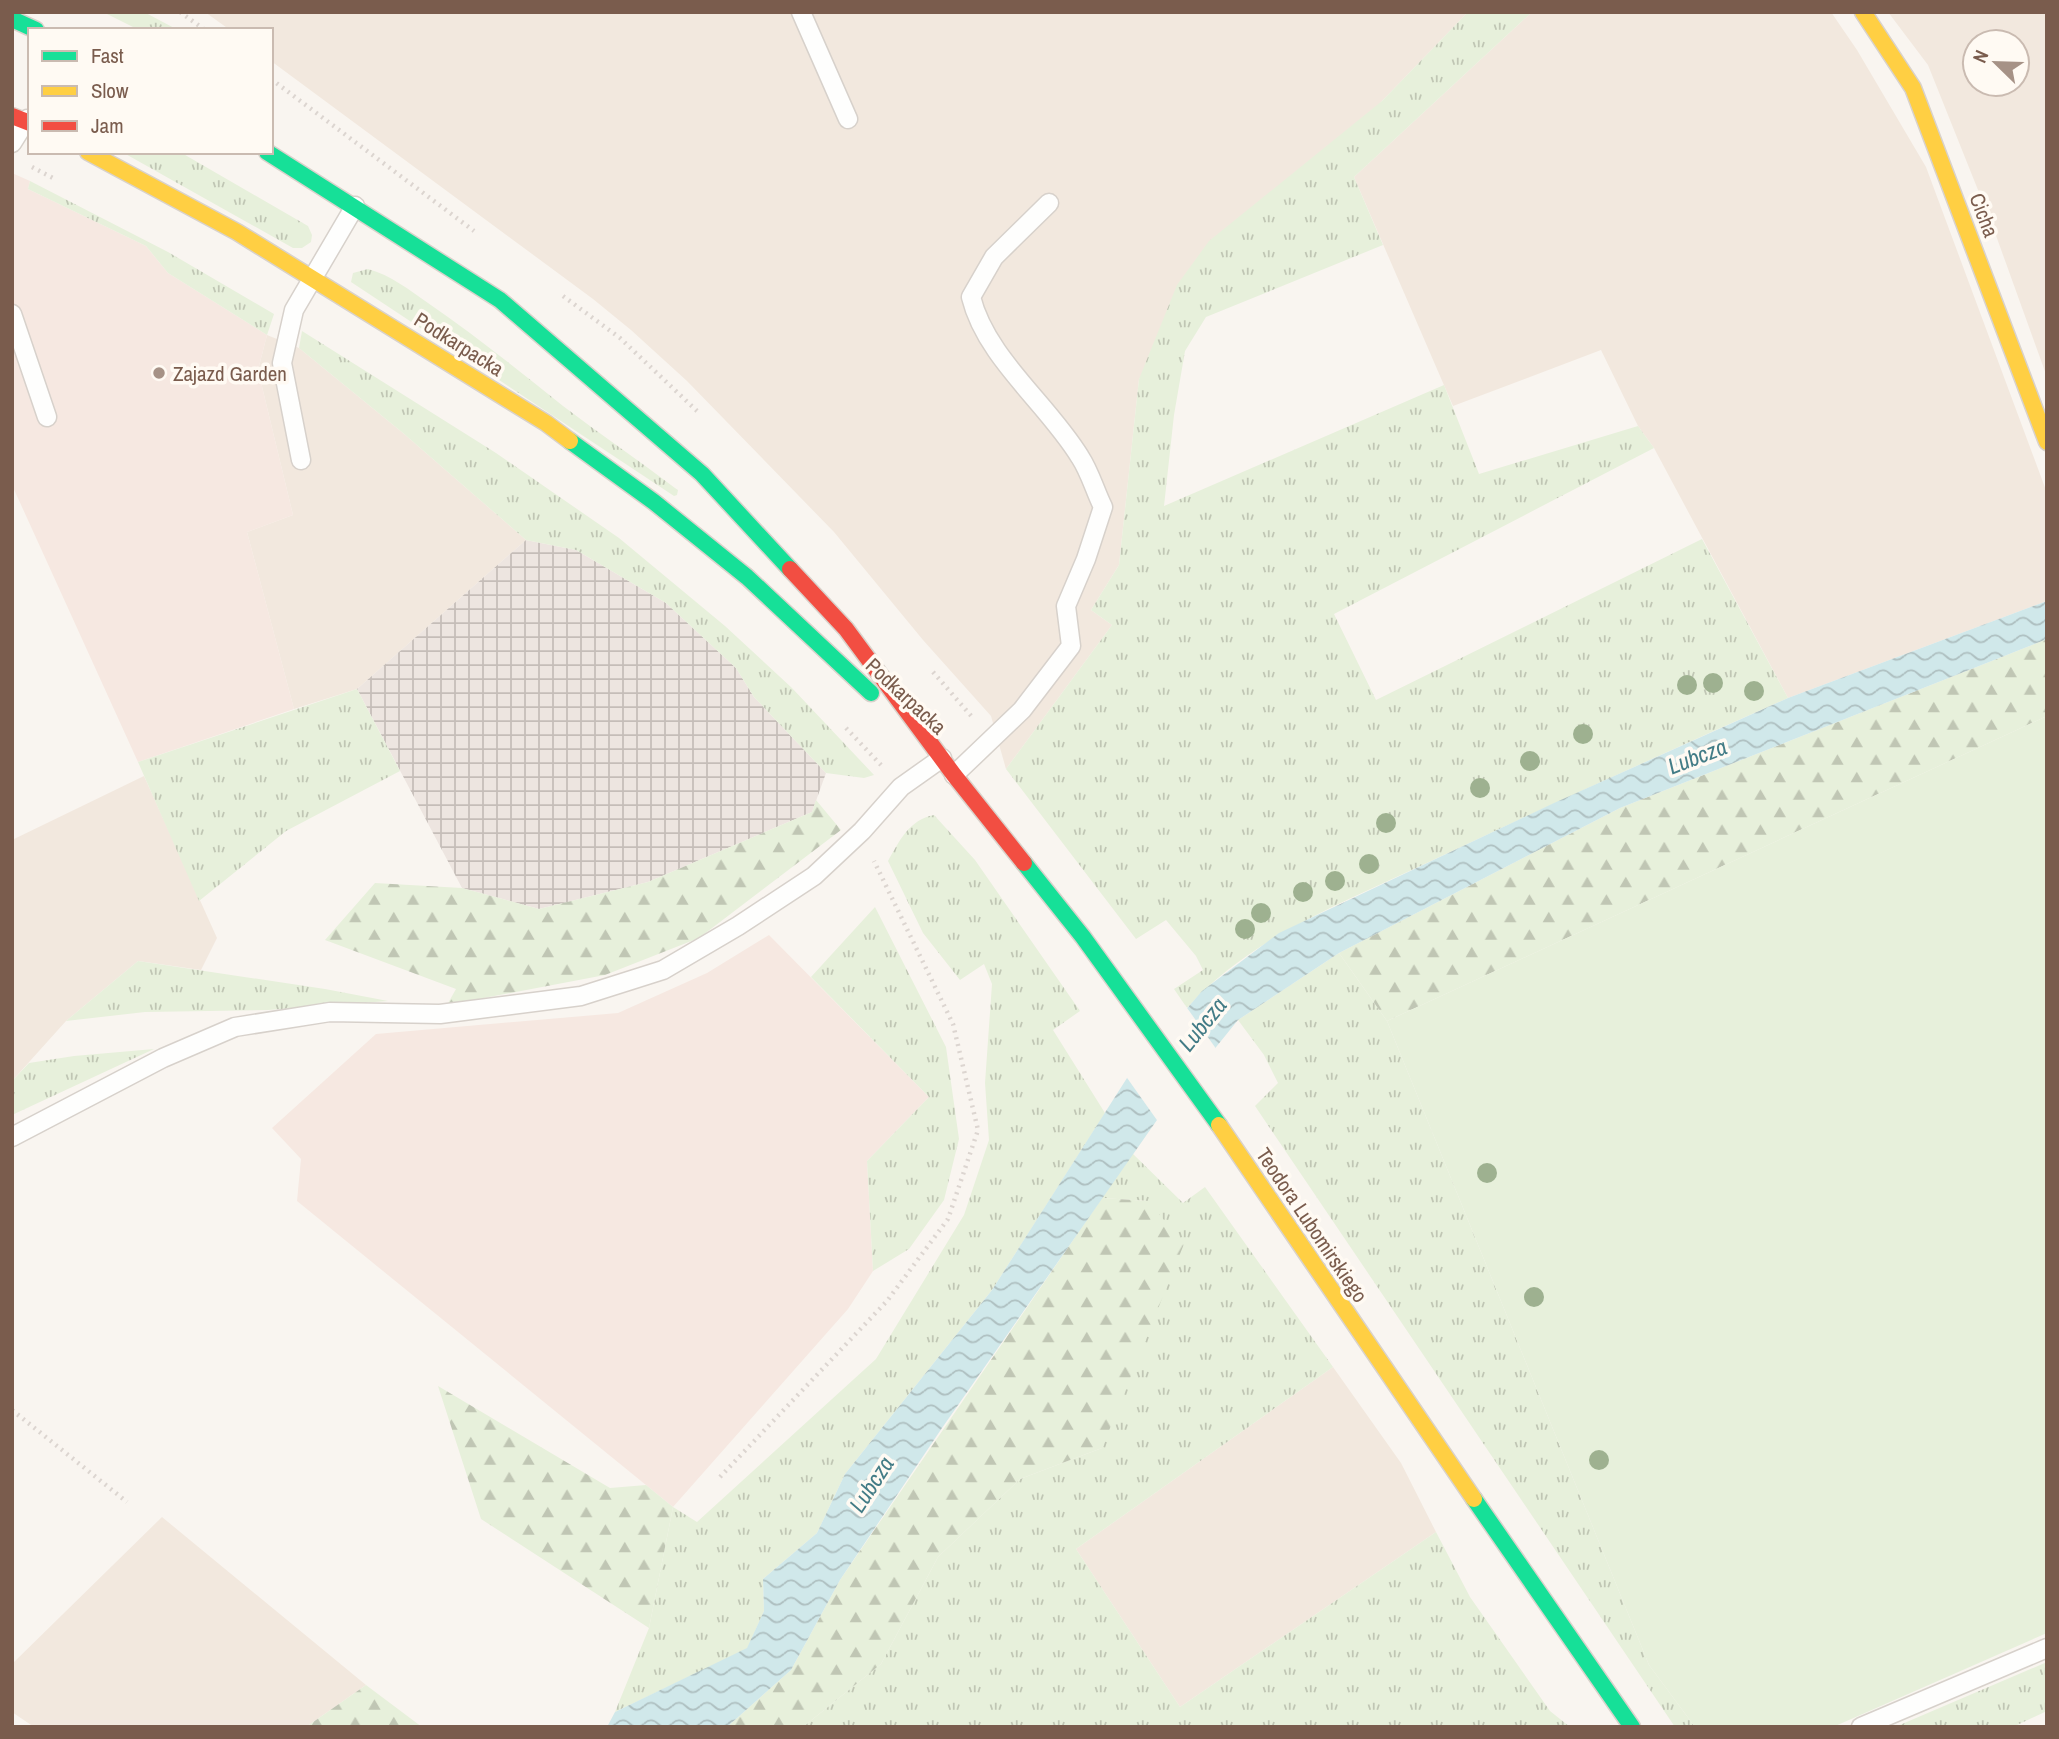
<svg xmlns="http://www.w3.org/2000/svg" width="2059" height="1739" font-family="'Archivo Narrow',sans-serif">
  <style>
    .residential { fill: #f2e8de; fill-rule: evenodd }
    .commercial { fill: #f6e8e1 }
    .industrial { fill: url(#industrial-grid) }
    .grass { fill: url(#grass-tufts) }
    .forest { fill: url(#forest-firs) }
    .park { fill: #e7f0db }
    .water { fill: url(#water-waves) }
    .pier { fill: #f9f5f0 }
    .lines { fill: none; stroke-linecap: round; stroke-linejoin: round }
    .lane-casing { stroke: #d7d1cb; stroke-width: 21 }
    .fast-casing { stroke: #d9d2cb; stroke-width: 19 }
    .slow-casing { stroke: #d9d2cb; stroke-width: 19 }
    .jam-casing { stroke: #d9d2cb; stroke-width: 19 }
    .path { stroke: #dcd5d0; stroke-width: 4.5; stroke-dasharray: 2 5; stroke-linecap: butt }
    .lane { stroke: #fefefd; stroke-width: 18 }
    .fast { stroke: #16e098; stroke-width: 16 }
    .slow { stroke: #ffcf43; stroke-width: 16 }
    .jam { stroke: #f24e42; stroke-width: 16 }
    .tree { fill: #9eb190 }
    .poi-dot { fill: #a69286; stroke: #fffaf3; stroke-width: 2.5 }
    .labels { text-anchor: middle; dominant-baseline: central; stroke-width: 7; stroke-linejoin: round; paint-order: stroke }
    .street-label { font-size: 21px; fill: #7a5c4d; stroke: #fffaf3 }
    .poi-label { font-size: 21px; fill: #7a5c4d; stroke: #fffaf3; text-anchor: start }
    .water-label { font-size: 23px; font-style: italic; fill: #437c86; stroke: #fffaf3 }
  </style>
  <defs>
    <pattern id="industrial-grid" width="8" height="8" patternUnits="userSpaceOnUse" patternTransform="scale(1.75)"><rect width="8" height="8" fill="#ede5e0"/><path d="M0 4h8M4 0v8" fill="none" stroke="#c5bdb8"/></pattern>
    <pattern id="grass-tufts" width="24" height="20" patternUnits="userSpaceOnUse" patternTransform="scale(1.75)"><rect width="24" height="20" fill="#e7f0db"/><path d="M3 7l-1-3M5 7V3M7 7l1-3M15 17l-1-3M17 17v-4M19 17l1-3" fill="none" stroke="#c0c6b4"/></pattern>
    <pattern id="forest-firs" width="22" height="20" patternUnits="userSpaceOnUse" patternTransform="scale(1.75)"><rect width="22" height="20" fill="#e7f0db"/><path d="M5 1l3.5 6h-7zM16 11l3.5 6h-7z" fill="#c0c6b4"/></pattern>
    <pattern id="water-waves" width="16" height="10" patternUnits="userSpaceOnUse" patternTransform="scale(1.75)"><rect width="16" height="10" fill="#d0e8ea"/><path d="M0 5q4-4 8 0t8 0" fill="none" stroke="#aebfc0"/></pattern>
  </defs>
  <rect width="100%" height="100%" fill="#f9f5f0"/>
  <path class="residential" d="M205 12H1468L1382 101 1139 379 1119 565 1091 610 1112 625 1006 769 991 716 923 640 834 532 687 381 631 330 593 299 271 61V30H230Z
    M1532 12H1831L1857 50 1926 167 2047 493V601L1788 698 1654 448 1638 426 1601 350 1453 406 1354 177Z
    M1888 12H2047V377L1994 230 1928 65ZM2017 42V84H1975V42Z
    M267 335 299 348 403 433 526 540 357 689 294 709 247 532 293 515 258 370Z
    M144 776 217 938 201 970 138 961 66 1021 12 1081V840Z
    M1333 1367 1401 1463 1436 1532 1180 1707 1076 1549Z
    M162 1517 366 1685 306 1727H34L12 1712V1664Z"/>
  <path class="commercial" d="M12 173 30 181 28 189 146 246 168 273 267 335 258 370 293 515 247 532 294 709 138 762 12 485Z
    M769 935 929 1097 867 1161 873 1271 848 1309 673 1507 297 1201 301 1159 272 1128 376 1034 618 1013 707 973Z"/>
  <path class="industrial" d="M526 540 576 550 666 603 736 668 754 697 826 773 812 812 648 882 539 909 462 888 357 689Z"/>
  <path class="grass" d="M103 12H144L178 30H139Z
    M1468 12H1532L1354 177 1383 245 1206 317 1185 351 1174 415 1164 506 1444 385 1479 474 1638 426 1654 448 1334 614 1376 700 1702 539 1788 698C1669 751 1549 805 1431 861 1347 901 1250 937 1187 1008L1174 989 1203 970 1196 956 1166 920 1136 939 1006 769 1112 625 1091 610 1119 565 1139 379 1177 285 1209 241 1382 101Z
    M122 152H180L308 226 312 235 311 242 302 248H293Z
    M30 181 168 252 274 314 267 335 168 273 146 246 28 189Z
    M368 269C391 275 409 290 428 303 475 335 519 371 563 406 600 434 638 460 675 488L678 490 677 495 674 496 351 282 353 273Z
    M302 331 496 453 619 538 725 626 792 688 874 775 864 778 826 773 754 697 736 668 666 603 576 550 526 540 403 433 299 348Z
    M357 689 400 771 286 831 199 901 138 762Z
    M934 815 975 860 1080 1011 1053 1030 1105 1113 992 1290 845 1474 817 1533 763 1579 764 1611 747 1649 615 1712 649 1628 673 1507 697 1522 876 1359 964 1215 989 1140 985 1083 992 984 984 964 960 980 923 933 888 861C900 840 909 820 934 815Z
    M875 907 946 1047 959 1139 944 1200 909 1249 873 1271 867 1161 929 1097 811 977Z
    M1339 953 1387 1021 1649 1665 1695 1727H1675L1255 1106 1278 1083 1264 1055 1238 1020Z
    M138 961 325 989 388 1001 268 1010 145 1012 66 1021Z
    M154 1049 12 1115V1081L29 1063 74 1056Z
    M1132 1153 1183 1203 1205 1187 1333 1367 1076 1549 1180 1707 1436 1532 1470 1597 1550 1711 1570 1727H803L881 1664 938 1557 1020 1479 1102 1448 1148 1201 1102 1198Z
    M2047 1662V1711L2013 1727H1895Z"/>
  <path class="forest" d="M2047 639V716L1387 1021 1339 953 1620 808Z
    M816 800 841 830 699 938 605 975 447 1005 456 989 325 940 375 883 462 888 539 909 648 882 812 812Z
    M1102 1198 1148 1201 1184 1244 1102 1448 1020 1479 938 1557 881 1664 803 1727H727L791 1670 840 1580Z
    M438 1386 610 1488 646 1485 673 1507 649 1628 481 1519Z
    M366 1685 422 1727H306Z"/>
  <path class="park" d="M2047 716V1633L1833 1727H1695L1649 1665 1387 1021Z"/>
  <path class="water" d="M2047 601V639L1620 808 1339 953 1238 1020 1157 1120 942 1428 840 1580 791 1670 727 1727H607L615 1712 747 1648 764 1611 763 1579 817 1533 845 1474 992 1290 1127 1078 1202 991 1279 933 1554 803 1788 698Z"/>
  <path class="pier" d="M1185 1005 1217 1050 1159 1123 1125 1075Z"/>
  <g class="lines">
    <g class="lane-casing">
      <path id="lane" d="M801 12 848 119
        M12 143 27 119
        M12 314 47 417
        M301 460 282 363 294 310 355 206
        M954 775 1022 710 1071 646 1066 606 1086 559 1103 507C1095 491 1090 472 1080 457 1048 404 986 358 971 297L994 257 1049 203
        M12 1137 163 1058 235 1027 330 1012 440 1014 581 996 663 970 738 926 814 876 862 831 901 787 942 758
        M1861 1727 2047 1648"/>
    </g>
    <g class="fast-casing">
      <path id="fast" d="M12 19 36 30
        M267 152 500 300 702 474 790 569
        M570 441 654 502 747 577 871 693
        M1024 863 1083 937 1219 1125
        M1474 1499 1632 1727"/>
    </g>
    <g class="slow-casing">
      <path id="slow" d="M1863 12 1913 88 2047 442
        M88 152 237 232 546 423 570 441
        M1219 1125 1474 1499"/>
    </g>
    <g class="jam-casing">
      <path id="jam" d="M12 116 30 123
        M790 569 846 629 954 775 1024 863"/>
    </g>
    <path class="path" d="M180 12 205 30
      M271 79 474 231
      M32 167 55 179
      M563 296 620 338 697 411
      M933 672 973 718
      M846 728 881 765
      M12 1410 127 1502
      M720 1477 887 1301 948 1219 978 1130 953 1024 874 861"/>
    <use href="#lane" class="lane"/>
    <use href="#fast" class="fast"/>
    <use href="#slow" class="slow"/>
    <use href="#jam" class="jam"/>
  </g>
  <g class="tree">
    <circle cx="1713" cy="683" r="10"/>
    <circle cx="1687" cy="685" r="10"/>
    <circle cx="1754" cy="691" r="10"/>
    <circle cx="1583" cy="734" r="10"/>
    <circle cx="1530" cy="761" r="10"/>
    <circle cx="1480" cy="788" r="10"/>
    <circle cx="1386" cy="823" r="10"/>
    <circle cx="1369" cy="864" r="10"/>
    <circle cx="1335" cy="881" r="10"/>
    <circle cx="1303" cy="892" r="10"/>
    <circle cx="1261" cy="913" r="10"/>
    <circle cx="1245" cy="929" r="10"/>
    <circle cx="1487" cy="1173" r="10"/>
    <circle cx="1534" cy="1297" r="10"/>
    <circle cx="1599" cy="1460" r="10"/>
  </g>
  <circle class="poi-dot" cx="159" cy="373" r="7"/>
  <g class="labels">
    <g class="street-label">
      <text transform="translate(1984 215) rotate(69)">Cicha</text>
      <text transform="translate(459 344) rotate(32)">Podkarpacka</text>
      <text transform="translate(906 696) rotate(43)">Podkarpacka</text>
      <text transform="translate(1312 1225) rotate(56)">Teodora Lubomirskiego</text>
    </g>
    <g class="poi-label">
      <text x="173" y="373">Zajazd Garden</text>
    </g>
    <g class="water-label">
      <text transform="translate(1697 756) rotate(-21)">Lubcza</text>
      <text transform="translate(1202 1024) rotate(-51)">Lubcza</text>
      <text transform="translate(871 1484) rotate(-57)">Lubcza</text>
    </g>
  </g>
  <rect width="2059" height="1739" fill="none" stroke="#7a5c4d" stroke-width="28"/>
  <rect x="28" y="28" width="245" height="126" fill="#fffaf3" stroke="#cabbb1" stroke-width="2"/>
  <rect x="42" y="51" width="35" height="10" fill="#16e098" stroke="#cabbb1" stroke-width="2"/>
  <text x="91" y="63" font-size="21" fill="#7a5c4d">Fast</text>
  <rect x="42" y="86" width="35" height="10" fill="#ffcf43" stroke="#cabbb1" stroke-width="2"/>
  <text x="91" y="98" font-size="21" fill="#7a5c4d">Slow</text>
  <rect x="42" y="121" width="35" height="10" fill="#f24e42" stroke="#cabbb1" stroke-width="2"/>
  <text x="91" y="133" font-size="21" fill="#7a5c4d">Jam</text>
  <g transform="translate(1996 63) rotate(293)"><circle r="33" fill="#fffaf3" stroke="#cabbb1" stroke-width="2"/>
  <path d="M0-5L12 26L0 18L-12 26Z" fill="#a69286"/>
  <text y="-10" font-size="19" font-weight="bold" text-anchor="middle" fill="#7a5c4d">N</text>
  </g>
</svg>
